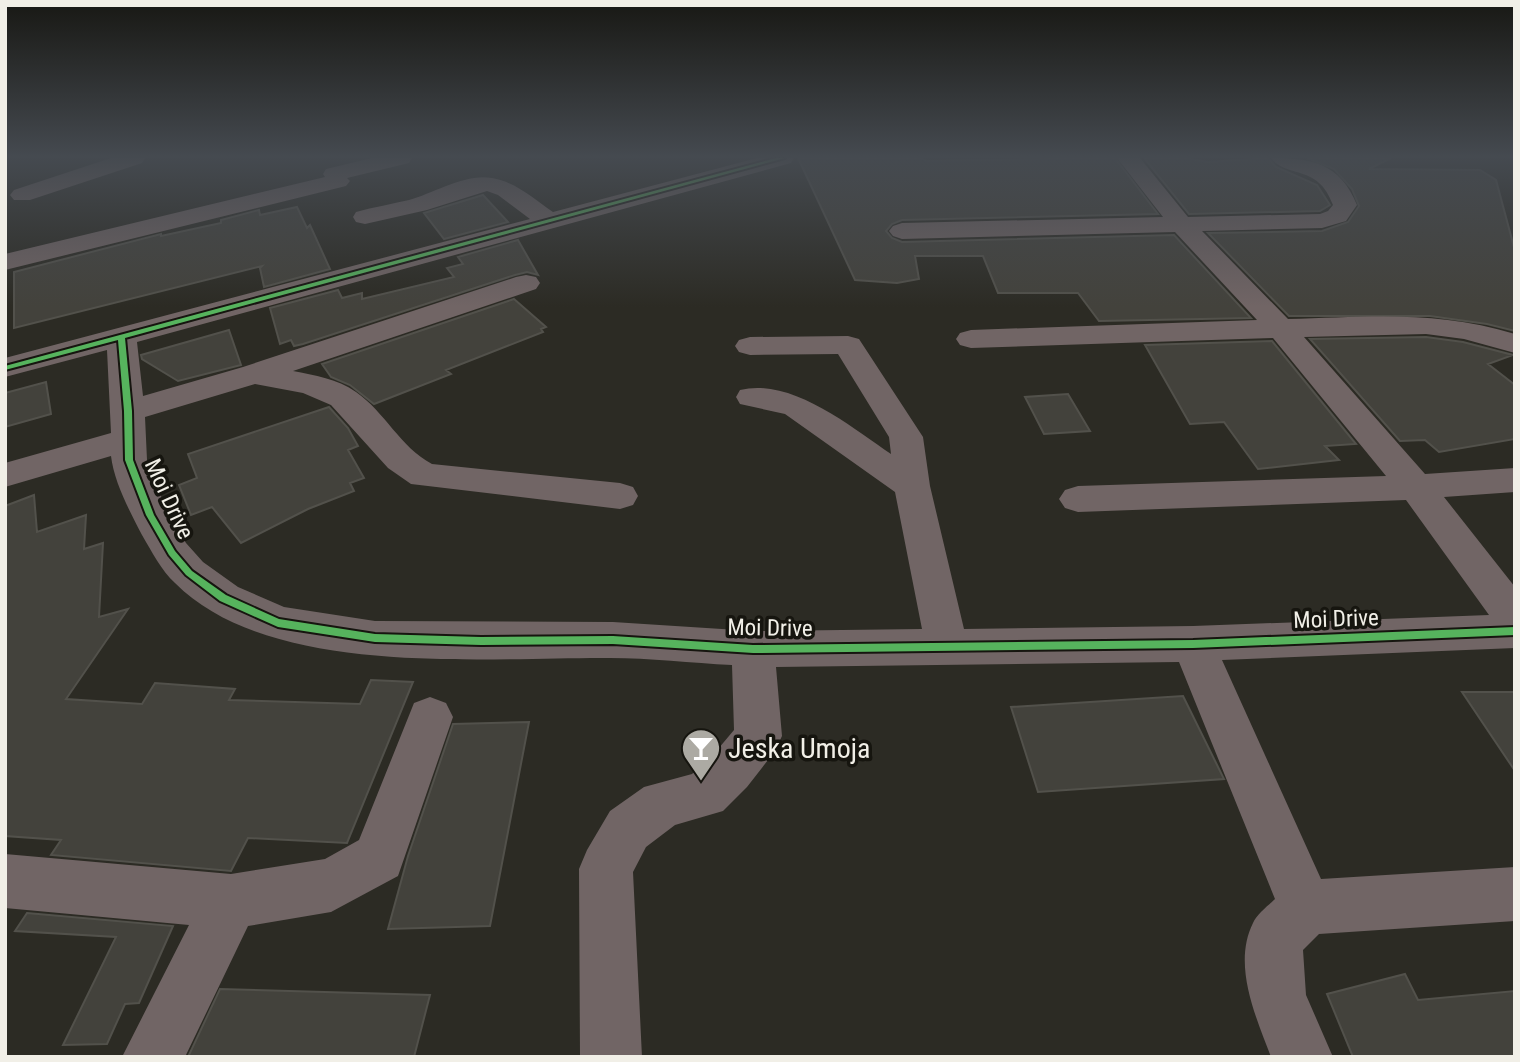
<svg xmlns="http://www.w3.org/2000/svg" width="1520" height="1062" font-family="'Roboto Condensed',sans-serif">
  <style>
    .building { fill: #43423c; stroke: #52514b; stroke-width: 2 }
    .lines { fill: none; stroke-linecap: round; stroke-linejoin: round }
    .minor { fill: #716565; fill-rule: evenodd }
    .cycleway-casing { stroke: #16150f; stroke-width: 4 }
    .cycleway { fill: #56b35d; fill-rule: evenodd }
    .labels { text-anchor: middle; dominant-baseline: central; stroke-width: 7; stroke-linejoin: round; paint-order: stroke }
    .street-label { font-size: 23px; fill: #f1efe7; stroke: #16150f }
    .near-poi-label { font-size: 28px; fill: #f1efe7; stroke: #16150f; text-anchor: start }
  </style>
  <rect width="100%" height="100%" fill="#2c2b24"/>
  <path class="building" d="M798 158H921L926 161 1115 158 1158 214 902 220 892 224 886 231 892 238 902 242 1174 235 1251 318 1099 321 1078 293H998L983 256H915L919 279 897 283 855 280Z
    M1144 158H1185L1208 162 1268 158 1276 167 1317 185 1330 205 1320 211 1189 214Z
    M1307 158H1391L1369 169 1480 170 1496 180 1515 251V331L1487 324 1430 316H1289L1208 233 1322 231 1348 222 1359 206 1352 189 1334 169Z
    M483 195 508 222 444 239 424 213Z
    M297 207 307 228 310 225 330 269 264 287 260 268 262 266 14 328V272L161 234V236L221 223V220L259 210 260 215Z
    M518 240 538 275 527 272 515 275 303 344 294 346 291 340 280 344 270 308 338 290 342 298 362 293V299L454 277 447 268 463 264 458 257Z
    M514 299 546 327 541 329 543 332 446 370 451 374 374 404 350 385 331 377 322 364Z
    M229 330 241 365 178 381 142 359 141 355Z
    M1426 337 1463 342 1513 355 1488 364 1515 385V439L1439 452 1425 440 1400 441 1310 339Z
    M1272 341 1356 444 1325 446 1339 460 1258 469 1224 422 1190 424 1145 345Z
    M46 382 51 414 5 427V393Z
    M1068 394 1090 431 1044 434 1025 397Z
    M329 407 348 428 358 446 348 450 364 478 350 483 354 491 308 509 241 543 212 507 191 515 179 485 197 478 188 454Z
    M34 495 37 532 86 515 84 549 103 543 99 617 128 609 66 699 142 704 155 683 235 689 229 700 360 704 371 680 413 682 347 843 248 838 231 871 51 855 61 840 5 836V506Z
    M1462 692H1515V771Z
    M1183 696 1224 779 1038 792 1011 707Z
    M529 722 490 926 388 929 408 856 453 724Z
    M27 913 173 926 139 1003 125 1004 107 1044 63 1045 116 937 15 931Z
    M1405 974 1418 1000 1515 991V1057H1353L1327 994Z
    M220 989 430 995 414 1057H188Z"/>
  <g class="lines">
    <path class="minor" d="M111 158H145L142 163 30 200H14L10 195 14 190Z
      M372 158H412L409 163 347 178 350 181 346 186 5 270V254L325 177 323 174 326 169Z
      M757 158H794L791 163 137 342 143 396 243 367 516 277 526 275 536 277 540 283 536 289 293 371C314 375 338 379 356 392 385 412 400 447 432 464L620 483 633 487 638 496 633 505 620 509 411 484 388 468 331 405 303 393 255 384 145 417 147 460 168 514 186 543 203 562 238 587 284 607 375 621 613 622 753 631 922 629 895 492 785 414 740 404 736 397 740 390C791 377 851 427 891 454L889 437 838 354 750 355 739 352 735 346 739 340 750 337 848 336 859 339 923 437 930 486 964 629 1193 626 1489 615 1406 500 1078 512 1065 508 1059 499 1065 490 1078 486 1386 476 1273 338 971 348 960 345 956 339 960 333 971 330 1257 320 1175 232 902 239 893 236 889 231 893 226 902 223 1163 217 1117 158H1140L1188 217 1320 214 1328 211 1333 205C1318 163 1287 179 1271 158 1312 158 1340 163 1357 205L1346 221 1322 228 1202 231 1288 319C1369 317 1436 310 1515 334V353L1464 339 1426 334 1304 337 1425 474 1515 468V492L1444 497 1515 587V648L1222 660 1321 879 1515 867V921L1319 934 1303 950 1306 995 1333 1057H1271C1256 1017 1232 965 1253 923 1257 914 1268 906 1275 899L1179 662 776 667 782 736 775 751 747 787 723 811 675 825 646 847 633 872 642 1057H580L579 869 587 850 610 811 644 787 692 774 713 755 734 730 732 665C691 663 650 658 610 658 483 657 271 679 175 583 161 570 152 552 142 535 130 512 114 482 111 456L5 487V463L111 433 107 350 5 377V358L530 219 498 195 487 191 427 210 365 224 356 222 353 217 356 212C374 207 392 204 409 200 434 193 466 173 492 178 516 182 534 199 553 212Z
      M430 697 446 703 453 717 398 876 331 912 248 926 185 1057H122L189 925 5 908V854L231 874 325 859 359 840 414 703Z"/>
    <g class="cycleway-casing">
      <path id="cycleway" d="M776 158H785L125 338 132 411 133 460 154 515 175 551 192 571 226 595 279 619 375 634 481 637 613 636 753 645 1193 640 1515 627V635L1193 648 753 653 613 644 481 645 375 642 278 627 220 601 186 575 169 555 146 515 125 460 124 411 118 340 5 370V366Z"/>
    </g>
    <use href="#cycleway" class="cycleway"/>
  </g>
  <linearGradient id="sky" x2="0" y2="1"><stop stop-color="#181814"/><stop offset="0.51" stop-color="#454a50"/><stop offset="1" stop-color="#454a50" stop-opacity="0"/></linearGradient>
  <rect width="1520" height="307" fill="url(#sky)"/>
  <defs>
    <g id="bar-pin" transform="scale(2.0125)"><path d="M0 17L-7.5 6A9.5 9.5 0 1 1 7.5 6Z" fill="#acaaa3" stroke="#16150f"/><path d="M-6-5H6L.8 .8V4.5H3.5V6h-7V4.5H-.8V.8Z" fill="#fff"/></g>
  </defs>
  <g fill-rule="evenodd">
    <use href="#bar-pin" x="701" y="748"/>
  </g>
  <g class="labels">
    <g class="street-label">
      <text transform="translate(169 499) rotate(65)">Moi Drive</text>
      <text transform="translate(1336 619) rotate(-2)">Moi Drive</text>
      <text transform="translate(770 628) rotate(1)">Moi Drive</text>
    </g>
    <g class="near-poi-label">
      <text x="728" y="748">Jeska Umoja</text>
    </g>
  </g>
  <rect width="1520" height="1062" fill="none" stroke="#f1efe7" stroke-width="14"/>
</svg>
